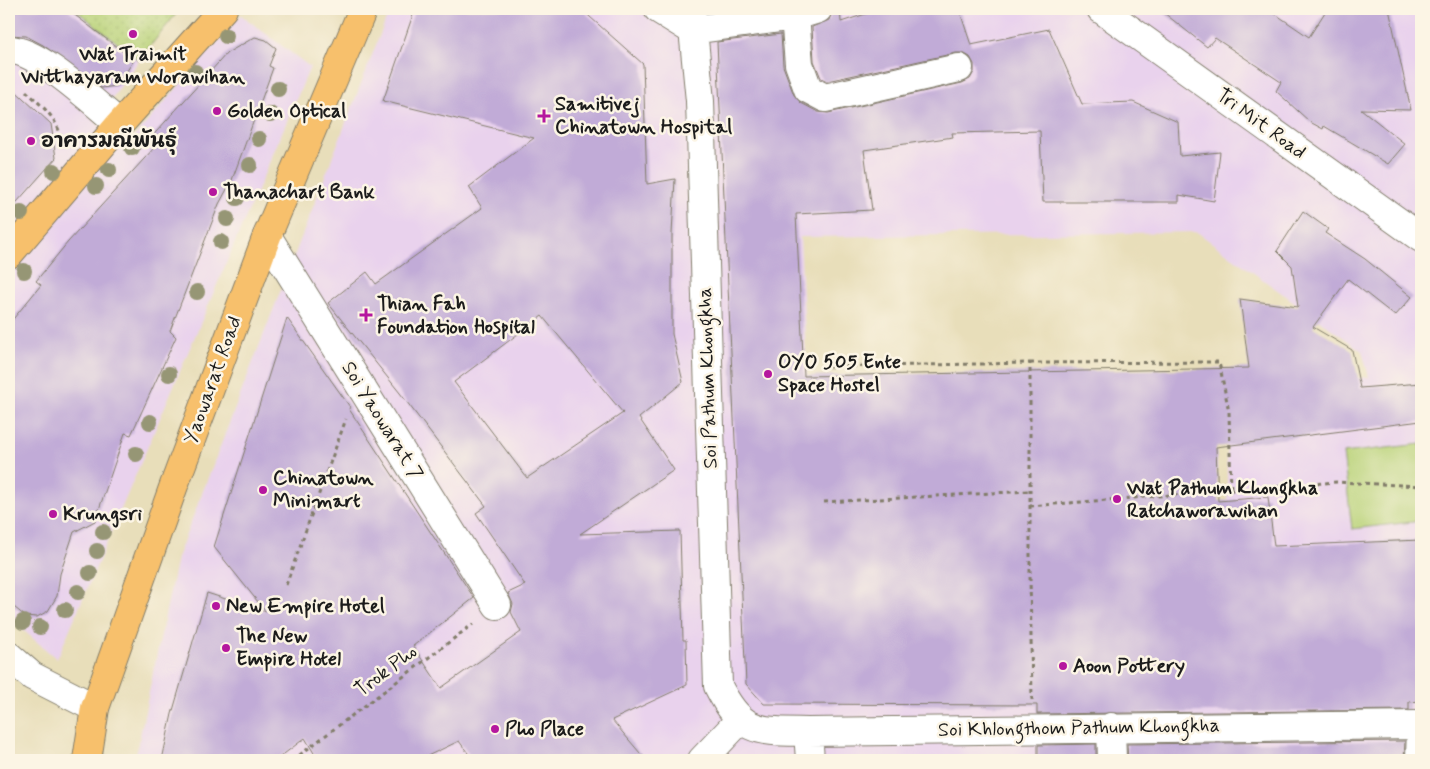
<svg xmlns="http://www.w3.org/2000/svg" width="1430" height="769" font-family="Mynerve,'Playpen Sans Thai',sans-serif">
  <style>
    .built { fill: #e9d2ed; fill-rule: evenodd }
    .grass { fill: url(#grass-dots); stroke: #6a774a }
    .pitch { fill: #b8d277; stroke: #6a774a }
    .building { fill: #c1abd7; fill-rule: evenodd }
    .lines { fill: none; stroke-linecap: round; stroke-linejoin: round }
    .minor-casing { stroke: #827d6b; stroke-width: 30 }
    .major-casing { stroke: #827d6b; stroke-width: 30 }
    .path { stroke: #827d6b; stroke-width: 3; stroke-dasharray: 4 4; stroke-linecap: butt }
    .minor { stroke: #fff; stroke-width: 28 }
    .major { stroke: #f7c06c; stroke-width: 28 }
    .tree { fill: #969675 }
    .poi-dot { fill: #b5179e; stroke: #fcf5e5; stroke-width: 2 }
    .labels { text-anchor: middle; dominant-baseline: central; stroke-width: 5; stroke-linejoin: round; paint-order: stroke }
    .poi-label { font-size: 20px; font-weight: bold; fill: #1c1c1c; stroke: #fcf5e5; text-anchor: start }
    .street-label { font-size: 20px; fill: #1c1c1c; stroke: #fcf5e5 }
  </style>
  <defs>
    <pattern id="grass-dots" width="8" height="8" patternUnits="userSpaceOnUse" patternTransform="scale(1.25)"><rect width="8" height="8" fill="#b8d277"/><path d="M2 2h.1M6 6h.1" fill="none" stroke="#9eb466" stroke-width="1.8" stroke-linecap="round"/></pattern>
  </defs>
  <rect width="100%" height="100%" fill="#fcf5e5"/>
  <filter id="ink" filterUnits="userSpaceOnUse"><feTurbulence type="fractalNoise" baseFrequency=".02" numOctaves="2"/><feDisplacementMap in="SourceGraphic" scale="10" xChannelSelector="R" yChannelSelector="G"/><feConvolveMatrix kernelMatrix="1 2 1 2 8 2 1 2 1" color-interpolation-filters="sRGB"/></filter>
  <filter id="wash" filterUnits="userSpaceOnUse"><feTurbulence type="fractalNoise" baseFrequency=".0096" numOctaves="4" result="noise"/><feDisplacementMap in="SourceGraphic" scale="20" xChannelSelector="R" yChannelSelector="G"/><feGaussianBlur stdDeviation="1.12" result="paint"/><feColorMatrix in="noise" values="0 0 0 0 0 0 0 0 0 0 0 0 0 0 0 0 0 1.4 0 .05"/><feComposite in="paint" operator="in"/></filter>
  <g filter="url(#wash)">
    <rect width="100%" height="100%" fill="#e8deba"/>
    <path class="built" d="M9 9H74L139 60 96 122 126 146 241 15 310 67 57 659 9 618Z
      M390 9H1413L1421 32V760H135L177 558ZM1197 232 1362 351 1369 377 1226 394 1229 623 820 637 800 237Z"/>
    <path class="grass" d="M74 9H180L139 60Z"/>
    <path class="pitch" d="M1421 444V521L1352 529 1343 453Z"/>
    <g id="blocks">
      <path class="building" d="M9 9H67L134 60 117 86 101 88 43 45 26 36 9 35Z
        M415 9H581L643 64 647 184 675 179 672 234V334L683 382 639 418 674 470 580 534 680 531 683 640H686L687 685 612 720 646 760H473L459 741 419 760H318L305 738 276 760H162L172 714 207 593 266 612 214 547 287 318 350 407 349 409 474 598 413 646 441 688 521 632 511 612 513 604 508 593 525 585 476 513 486 506 400 393 328 303 367 272 376 284 482 208 469 187 534 138 383 101ZM542 316 623 413 527 478 454 382Z
        M833 9H840L841 22 881 9H959L971 45 1049 29 1082 104 1133 102 1178 122 1180 156 1220 152 1214 201 1179 195V202H1043L1040 131 952 133 953 137 864 150 872 210 796 214 804 376 1249 368 1240 299 1298 307 1292 266 1277 251 1303 211 1328 229 1325 233 1365 259 1412 297 1395 316 1348 279 1313 327 1352 350 1360 388 1421 383V421L1216 447 1218 501 1268 497 1274 546 1421 540V701L1409 702V710L1037 714V705L764 704 746 684 717 42 781 34 783 66 794 95 801 103 818 112 828 113 962 83 970 79 974 72V64L970 57 963 53H956L827 81 821 78 814 61 812 27 829 20Z
        M1159 9H1268L1309 37 1327 9H1389L1411 110 1361 109 1405 144 1388 164 1324 126 1323 129 1310 122 1276 91 1281 82 1215 38 1207 47Z
        M255 37 266 40 276 48 269 66 273 68 232 180 219 204 170 331 176 337 131 435 125 433 95 521 74 532 60 574 57 596 48 611 37 617 25 616 9 603V324L41 285 36 281 68 242 155 147 148 141 227 53Z
        M9 85 51 124 56 158 9 211Z
        M1405 741 1404 760H1128L1127 744Z
        M1096 744V760H1038V745Z"/>
    </g>
  </g>
  <g filter="url(#ink)">
    <use href="#blocks" fill-opacity="0" stroke="#827d6b" stroke-width="1"/>
    <g class="lines">
      <g class="minor-casing">
        <path id="minor" d="M658 9 692 30 795 16 818 9
          M691 9 700 101 718 686C742 734 758 731 808 732L1421 725
          M1101 9 1421 238
          M795 16 799 64 808 89 825 98 959 68
          M9 50C38 49 95 104 120 124
          M267 236 497 605
          M9 656 32 676 95 708
          M1111 727 1112 760
          M808 732 810 760
          M702 760 740 720
          M1420 760 1421 725"/>
      </g>
      <g class="major-casing">
        <path id="major" d="M9 254 120 124 223 9
          M87 760 95 708 173 488 267 236 363 9"/>
      </g>
      <path class="path" d="M26 91C43 107 60 120 62 144
        M1030 363 1219 362 1229 412 1231 492
        M820 367 1030 363V575L1032 700
        M824 502 1030 491
        M1030 506 1337 482 1421 486
        M286 585 346 419
        M293 760 473 624"/>
      <use href="#minor" class="minor"/>
      <use href="#major" class="major"/>
    </g>
    <g class="tree">
      <circle cx="226" cy="36" r="8"/>
      <circle cx="195" cy="72" r="8"/>
      <circle cx="278" cy="89" r="8"/>
      <circle cx="270" cy="114" r="8"/>
      <circle cx="259" cy="139" r="8"/>
      <circle cx="132" cy="148" r="8"/>
      <circle cx="250" cy="165" r="8"/>
      <circle cx="109" cy="170" r="8"/>
      <circle cx="54" cy="171" r="8"/>
      <circle cx="96" cy="186" r="8"/>
      <circle cx="237" cy="198" r="8"/>
      <circle cx="21" cy="213" r="8"/>
      <circle cx="227" cy="219" r="8"/>
      <circle cx="221" cy="242" r="8"/>
      <circle cx="24" cy="271" r="8"/>
      <circle cx="197" cy="292" r="8"/>
      <circle cx="169" cy="374" r="8"/>
      <circle cx="150" cy="422" r="8"/>
      <circle cx="136" cy="454" r="8"/>
      <circle cx="103" cy="532" r="8"/>
      <circle cx="97" cy="551" r="8"/>
      <circle cx="90" cy="573" r="8"/>
      <circle cx="78" cy="592" r="8"/>
      <circle cx="65" cy="610" r="8"/>
      <circle cx="23" cy="622" r="8"/>
      <circle cx="40" cy="627" r="8"/>
    </g>
  </g>
  <g class="poi-dot">
    <circle cx="133" cy="34" r="5"/>
    <circle cx="217" cy="111" r="5"/>
    <path d="M541.5 108.5h5v5h5v5h-5v5h-5v-5h-5v-5h5z"/>
    <circle cx="31" cy="141" r="5"/>
    <circle cx="213" cy="192" r="5"/>
    <path d="M363.5 307.5h5v5h5v5h-5v5h-5v-5h-5v-5h5z"/>
    <circle cx="768" cy="374" r="5"/>
    <circle cx="263" cy="490" r="5"/>
    <circle cx="1117" cy="499" r="5"/>
    <circle cx="53" cy="514" r="5"/>
    <circle cx="216" cy="606" r="5"/>
    <circle cx="226" cy="648" r="5"/>
    <circle cx="1063" cy="666" r="5"/>
    <circle cx="495" cy="729" r="5"/>
  </g>
  <g class="labels">
    <g class="poi-label">
      <text x="133" y="54" text-anchor="middle">Wat Traimit<tspan x="133" dy="23">Witthayaram Worawihan</tspan></text>
      <text x="555" y="104">Samitivej<tspan x="555" dy="23">Chinatown Hospital</tspan></text>
      <text x="227" y="111">Golden Optical</text>
      <text x="41" y="141">อาคารมณีพันธ์ุ</text>
      <text x="223" y="192">Thanachart Bank</text>
      <text x="377" y="304">Thian Fah<tspan x="377" dy="23">Foundation Hospital</tspan></text>
      <text x="778" y="362">OYO 505 Ente<tspan x="778" dy="23">Space Hostel</tspan></text>
      <text x="273" y="478">Chinatown<tspan x="273" dy="23">Minimart</tspan></text>
      <text x="1127" y="488">Wat Pathum Khongkha<tspan x="1127" dy="23">Ratchaworawihan</tspan></text>
      <text x="63" y="514">Krungsri</text>
      <text x="226" y="606">New Empire Hotel</text>
      <text x="236" y="636">The New<tspan x="236" dy="23">Empire Hotel</tspan></text>
      <text x="1073" y="666">Aoon Pottery</text>
      <text x="505" y="729">Pho Place</text>
    </g>
    <g class="street-label">
      <text transform="translate(1261 124) rotate(36)">Tri Mit Road</text>
      <text transform="translate(708 378) rotate(-92)">Soi Pathum Khongkha</text>
      <text transform="translate(213 380) rotate(-70)">Yaowarat Road</text>
      <text transform="translate(382 421) rotate(58)">Soi Yaowarat 7</text>
      <text transform="translate(386 671) rotate(-37)">Trok Pho</text>
      <text transform="translate(1079 728) rotate(-1)">Soi Khlongthom Pathum Khongkha</text>
    </g>
  </g>
  <rect width="1430" height="769" fill="none" stroke="#fcf5e5" stroke-width="30"/>
</svg>
